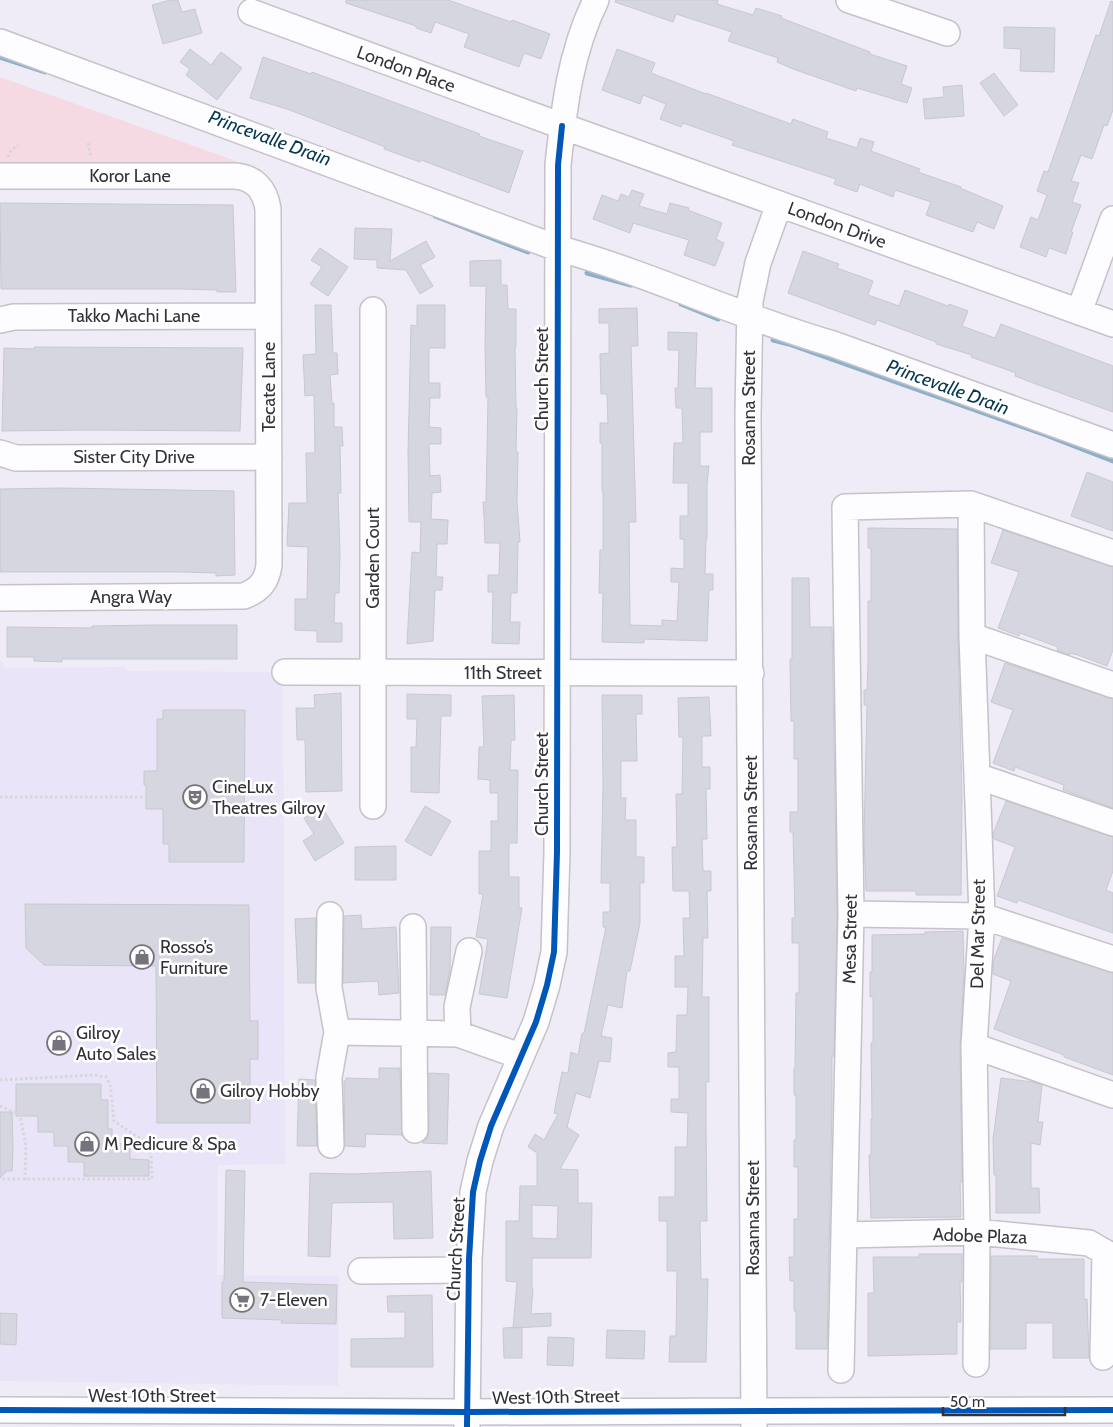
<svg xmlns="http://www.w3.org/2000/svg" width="1113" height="1427" font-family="Cabin,sans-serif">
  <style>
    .built { fill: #eae4f8 }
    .green { fill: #f5dae3 }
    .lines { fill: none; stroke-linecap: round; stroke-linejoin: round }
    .stream { stroke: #8bb0ca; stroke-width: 5 }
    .building { fill: #d5d6e0; stroke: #c8c8d0; fill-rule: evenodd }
    .minor-casing { stroke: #c5c2ca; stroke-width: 28 }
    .path { stroke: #d7d6d9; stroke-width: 3; stroke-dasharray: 2.5 2.5; stroke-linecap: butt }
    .minor { stroke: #fdfcfe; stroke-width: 25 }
    .cycleway-casing { stroke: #fff; stroke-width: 9 }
    .cycleway { stroke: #0057b8; stroke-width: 6 }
    .labels { text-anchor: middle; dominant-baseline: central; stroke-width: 5; stroke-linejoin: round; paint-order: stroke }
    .street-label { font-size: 18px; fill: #343239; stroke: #fff }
    .poi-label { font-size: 18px; fill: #343239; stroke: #fff; text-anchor: start }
    .water-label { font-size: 19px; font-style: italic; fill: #08384f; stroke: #fff }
  </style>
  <rect width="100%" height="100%" fill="#f0ecf7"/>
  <path class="built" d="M0 660 6 668 124 667 127 671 283 672 285 1164 218 1165 217 1275 339 1276 338 1386 0 1381Z"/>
  <path class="green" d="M0 77 236 161 234 167H85L82 163H0Z"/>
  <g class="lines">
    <path class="stream" d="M0 57 45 72
      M435 216 528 252
      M587 273 631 285
      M681 304 718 319
      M773 340 789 344 1046 435 1113 461"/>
  </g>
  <path class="building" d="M170 0H178L182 12 195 9 202 33 163 44 152 5Z
    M346 0H448L511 22 512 20 550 34 541 59 524 53 519 67 464 47 469 34 435 22 431 33 416 28V26L346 3Z
    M616 0H718L717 4 753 15 756 8 782 16 781 18 870 52V54L907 66 901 84 912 88 907 103 857 88 856 91 793 69 777 62 778 58 728 41 732 32 676 14 673 22 615 2Z
    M1111 1 1113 2V110L1107 126 1104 125 1092 159 1081 155 1071 181 1079 183 1072 202 1081 205 1071 232H1073L1066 254 1049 248 1046 257 1020 247 1031 217 1038 220 1047 195 1037 191 1044 171 1048 172 1096 35 1099 36Z
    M1004 27 1055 28 1054 72 1020 71 1021 49 1004 48Z
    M190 49 211 65 221 52 242 68 217 100 186 75 190 69 180 62Z
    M617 49 655 63 651 73 706 94V93L791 124 793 119 828 132 826 138 857 148 860 138 874 142 871 151 920 169 918 172 961 187 960 188 1003 206 994 229 977 222 973 232 926 215 931 202 895 190 893 197 860 184 857 192 834 184 836 179 732 145 734 141 683 123 681 127 660 119 666 104 643 95 640 104 602 90Z
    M263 57 311 74 312 72 480 134 479 136 523 151 509 193 421 160 420 162 384 149 385 147 367 140 287 109 250 98Z
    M994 73 1018 105 1004 116 980 83Z
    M962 85 964 116 925 119 923 99 944 97 943 87Z
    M632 190 644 194 639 206 667 214 670 203 689 208 688 210 722 223 716 239 724 243 715 266 684 255 689 240 633 223 630 233 593 219 602 195 618 201 621 194 629 197Z
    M0 203 233 205 236 292H217V290L183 289H1Z
    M355 228 392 229 390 261 426 241 435 257 420 265 433 286 420 294 406 270 377 268V260L354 259Z
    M320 248 348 267 328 296 310 284 322 267 311 260Z
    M803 251 839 264 837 268 873 281 868 295 899 306 905 290 948 306 949 304 968 311 962 326 995 338 1001 324 1113 366V412L1033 383 1015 376 1016 373 971 357 972 355 936 344V342L877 320 875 325 788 293Z
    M501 260V285H507L508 309H516V347H515L516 408H517L516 452H518L517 501 520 542H518L517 593H511L510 622H520L519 644 492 643 493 592H488V575H499L500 543H485L484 517 483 502H486L488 397H486L485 346 486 286H470V261Z
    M315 305H331L333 353H337L338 374 330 375 332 404 334 403V427H342L343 446H340L341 493H338L340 554 339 593H335L334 623H342V642H317V631L295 630V599H307L308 547 287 546 289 503H307L306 453H315L314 395 305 396 303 355 316 354Z
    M417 305H445V348H429V383H440V398H430L429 427 441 428V444H429L430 476 440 475 441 492 432 493 431 519 448 520 447 544H437L436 577H443L442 590H435L433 641 407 644 412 552 420 553 421 522H409L408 453 411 325 417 326Z
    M637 308 638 346H631L636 522H629L630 625 662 626V620L677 621 679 582H671V568L684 569V539H680V516H688V483H673L674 443H683L682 408H676L675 388H678L679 350H668V332L697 333 695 388H712V432H700V466H709L707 484V539H706L705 574H713V590H709L707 641 644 639V643L602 642 603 593H599L600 550H603V491H602V443H600V423H608L607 394H601L600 354 609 353V323H599V309Z
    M34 347 243 348 240 431 88 430 2 431 4 348 34 349Z
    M1087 472 1113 482V531L1071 516Z
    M60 488 234 491 235 575 216 576V573L182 572H0V489Z
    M868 528 957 529 958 636 962 798 961 895H916V891H866L864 837 867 705H864V690H867L868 663V601H871V548H868Z
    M1003 530 1113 567V650L1107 666 1078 655 1070 653V655L1057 650 1058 647 1020 633 1019 636 998 628 1019 572 991 563Z
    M792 578H809L810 627H832L837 914 834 1056H832V1106L827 1349H796V1311H794V1281H790L789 1257H794V1219H798V1167H794V1140H796V1095H794V1068H795L796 993H799V943H792V918H795L794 871 793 832H790V812H798V759H794V721H791L790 659H792Z
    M153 625H237V659H62V662L34 661V657H7V627L92 628V626Z
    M1005 663 1113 699V808L1063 790 1064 785 1015 767 1014 771 993 763 1013 710 991 702Z
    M341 693 342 791 306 792 305 740H297L296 708H315L314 695Z
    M407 694 451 695V716H441L439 793 411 792V747H416L417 719H407Z
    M514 695 515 740H511L510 770H518L517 843H509V877H519V908H522L507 998 479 994 488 939 476 937 483 894H479V851H491V821H498V793H490V780L478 779 479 747H484L482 696Z
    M602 695H642V714H636L637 761H621V798H626L625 820H636V857H644V883H640V923L630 971H627L622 1008 608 1005 601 1036 612 1038 610 1062 599 1061 590 1098 576 1093 567 1127 579 1135 560 1169 578 1170V1203H592L591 1258H532V1289H533L531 1314 551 1313V1326L513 1328 517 1282 506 1281V1221H519L520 1186H537V1153L528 1147 535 1134 544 1140 558 1114 554 1113 562 1072 568 1073 571 1052 578 1055 582 1033H584L606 927H603V912H610V883H601L603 785ZM532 1205 558 1206 557 1239 532 1238Z
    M709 697 711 736H702V767H710V789H706L707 839H702L703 871H711V891H707L708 938H703L702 997H709V1082H706V1126L707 1221H700L701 1279H708L706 1362H669L670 1336H676L677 1271H667V1221H659V1197H675V1147H687L688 1113 671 1112V1099H679V1067H668V1053L676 1052 677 1015H687L688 987H675V956H684L683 918H690L689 891H673L672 847H677L676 794H682L683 737H679L678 698Z
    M163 710H245L244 862H169V844H163V809H146V785H144V771H157V719H163Z
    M1006 801 1113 837V871L1106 890 1113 893V933L1018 900 1017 903 997 896 1015 847 994 839 993 834Z
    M425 806 451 821 431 856 405 841Z
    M322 807 344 843 315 861 303 841 314 834 304 818Z
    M396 846V880H355V847Z
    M25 904 249 905 250 1021H258V1059H250V1123H157L156 966 44 965 26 948Z
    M361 915 362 929 396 927 399 993 379 995 378 981 343 983 344 916Z
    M316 918 315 983H298L295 919Z
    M431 927H451L450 969 445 995H430Z
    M963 931 964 974 960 1046 962 1182H960L961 1217 871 1218 869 1155H871V1119H872L871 1043H873V997H870V972H872V935L925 934V932Z
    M1002 938 1113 973V1075L1064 1057V1055L994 1029 1011 981 993 974 994 959Z
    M379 1068H400L402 1135 366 1134 365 1147 345 1146 344 1081H346V1078L379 1079Z
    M429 1073 449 1074 447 1144 422 1143 428 1137 429 1130Z
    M1001 1078 1033 1082 1042 1085 1038 1122H1043L1040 1145 1031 1143V1188H1039L1040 1213H996V1175H994L993 1139Z
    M299 1079 315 1080 317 1146H297Z
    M16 1084H101V1100H108V1129H112V1143L130 1144V1159L149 1160V1176H84V1162H68V1146H54V1132H38V1116H16Z
    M0 1112H12L13 1149 12 1171H7L0 1178Z
    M226 1170 245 1171 243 1282 337 1285 336 1324 281 1323 282 1320 222 1318V1282H224Z
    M431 1171 433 1238 394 1239 393 1202 332 1203 330 1257 308 1256 310 1173 352 1174Z
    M919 1254H962V1282H960L961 1322H957V1354L868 1356V1293H874L873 1257H919Z
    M991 1256H1037V1259H1084V1299H1087L1089 1358H1053V1323H1026V1349H990Z
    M432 1295 433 1367H351V1339L405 1338V1312H388L387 1296Z
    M0 1313 17 1314 16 1345 0 1344Z
    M522 1327V1358H504L503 1328Z
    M607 1330 645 1331 644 1359 606 1358Z
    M548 1337 574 1338 573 1366 547 1365Z"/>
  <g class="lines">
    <g class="minor-casing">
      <path id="minor" d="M849 0 947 33
        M251 12 562 126 1113 324
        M0 42 557 248C651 274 739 317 833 344L1113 445
        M0 176H234C254 177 265 189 268 209L269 565C267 582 259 590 244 596L0 598
        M1079 312 1113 219
        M0 320 14 317 268 316
        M0 453 16 458 269 457
        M971 504 972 636 982 916 974 1046 977 1232 976 1364
        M972 636 1113 685
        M285 672 751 673
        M977 776 1113 823
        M373 806V310
        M851 914 982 916 1113 959
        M330 915 329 988 337 1032 329 1077 331 1145
        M413 927 415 1130
        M337 1032 458 1034 520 1056
        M458 1034 457 1007 469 951
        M974 1046 1113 1095
        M844 1235 977 1232 1089 1243 1113 1257
        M361 1271 469 1270
        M1103 1357 1105 1252
        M841 1370 851 914 845 507 971 504 1113 553
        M0 1410 468 1412 1113 1410
        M467 1427 469 1259 473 1192 480 1161 491 1126 536 1022 547 985 554 952 557 852 558 165C564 108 570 53 596 0
        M754 1427 748 416 750 301 758 263 779 204"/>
    </g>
    <path class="path" d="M88 143 91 157
      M8 157 11 151 18 145
      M0 797H143
      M0 1080 94 1075 106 1077 110 1084 114 1121 148 1144 151 1155 152 1179H0
      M0 1106 20 1115 26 1146 25 1180"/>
    <use href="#minor" class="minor"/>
    <g class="cycleway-casing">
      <path id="cycleway" d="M0 1410 468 1412 1113 1410
        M467 1427 469 1259 473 1192 480 1161 491 1126 536 1022 547 985 554 952 557 852 558 165 562 126"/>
    </g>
    <use href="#cycleway" class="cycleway"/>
  </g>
  <defs>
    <g id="theatre-ring" transform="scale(1.25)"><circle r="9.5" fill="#fff" stroke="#76737c" stroke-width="1.5"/><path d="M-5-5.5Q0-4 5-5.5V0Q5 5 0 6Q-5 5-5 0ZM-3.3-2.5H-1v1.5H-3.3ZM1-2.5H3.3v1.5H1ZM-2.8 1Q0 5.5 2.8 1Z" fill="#76737c"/></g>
    <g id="shop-ring" transform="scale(1.25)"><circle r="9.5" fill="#fff" stroke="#76737c" stroke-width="1.5"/><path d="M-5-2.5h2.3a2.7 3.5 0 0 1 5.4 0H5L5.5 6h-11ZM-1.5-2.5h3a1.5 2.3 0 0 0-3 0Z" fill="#76737c"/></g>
    <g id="supermarket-ring" transform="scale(1.25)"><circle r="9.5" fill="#fff" stroke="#76737c" stroke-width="1.5"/><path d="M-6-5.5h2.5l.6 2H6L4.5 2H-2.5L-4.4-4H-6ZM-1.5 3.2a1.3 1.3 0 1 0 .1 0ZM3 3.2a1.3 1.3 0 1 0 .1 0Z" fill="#76737c"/></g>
  </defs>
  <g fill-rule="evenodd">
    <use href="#theatre-ring" x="195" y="797"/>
    <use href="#shop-ring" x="142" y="957"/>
    <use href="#shop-ring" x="59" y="1043"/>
    <use href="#shop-ring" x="203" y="1091"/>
    <use href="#shop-ring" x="87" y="1144"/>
    <use href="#supermarket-ring" x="242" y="1300"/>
  </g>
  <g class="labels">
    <g class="street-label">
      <text transform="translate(406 69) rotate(20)">London Place</text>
      <text x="130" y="176">Koror Lane</text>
      <text transform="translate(837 225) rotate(20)">London Drive</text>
      <text x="134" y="316">Takko Machi Lane</text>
      <text transform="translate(542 379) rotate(-90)">Church Street</text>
      <text transform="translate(269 387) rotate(-90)">Tecate Lane</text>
      <text transform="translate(749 408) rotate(-90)">Rosanna Street</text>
      <text x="134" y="457">Sister City Drive</text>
      <text transform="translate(373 558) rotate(-90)">Garden Court</text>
      <text x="131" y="597">Angra Way</text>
      <text x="503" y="673">11th Street</text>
      <text transform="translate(542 784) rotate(-90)">Church Street</text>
      <text transform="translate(751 813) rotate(-90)">Rosanna Street</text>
      <text transform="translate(978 934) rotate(-89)">Del Mar Street</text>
      <text transform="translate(850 939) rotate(-89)">Mesa Street</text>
      <text transform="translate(753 1218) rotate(-90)">Rosanna Street</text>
      <text transform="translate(980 1236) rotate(2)">Adobe Plaza</text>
      <text transform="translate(456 1249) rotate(-87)">Church Street</text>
      <text x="152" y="1396">West 10th Street</text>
      <text transform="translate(556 1397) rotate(-1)">West 10th Street</text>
    </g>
    <g class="poi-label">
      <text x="212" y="787">CineLux<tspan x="212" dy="21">Theatres Gilroy</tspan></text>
      <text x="160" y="947">Rosso’s<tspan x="160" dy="21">Furniture</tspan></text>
      <text x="76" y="1033">Gilroy<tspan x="76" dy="21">Auto Sales</tspan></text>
      <text x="220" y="1091">Gilroy Hobby</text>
      <text x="104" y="1144">M Pedicure &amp; Spa</text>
      <text x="260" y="1300">7-Eleven</text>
    </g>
    <g class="water-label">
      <text transform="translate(270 138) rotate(20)">Princevalle Drain</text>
      <text transform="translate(948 387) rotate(20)">Princevalle Drain</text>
    </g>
  </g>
  <path d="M943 1407v8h122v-8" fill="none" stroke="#343239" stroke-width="2.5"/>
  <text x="950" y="1407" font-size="15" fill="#343239" stroke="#ffffff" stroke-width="4" paint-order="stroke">50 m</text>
</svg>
